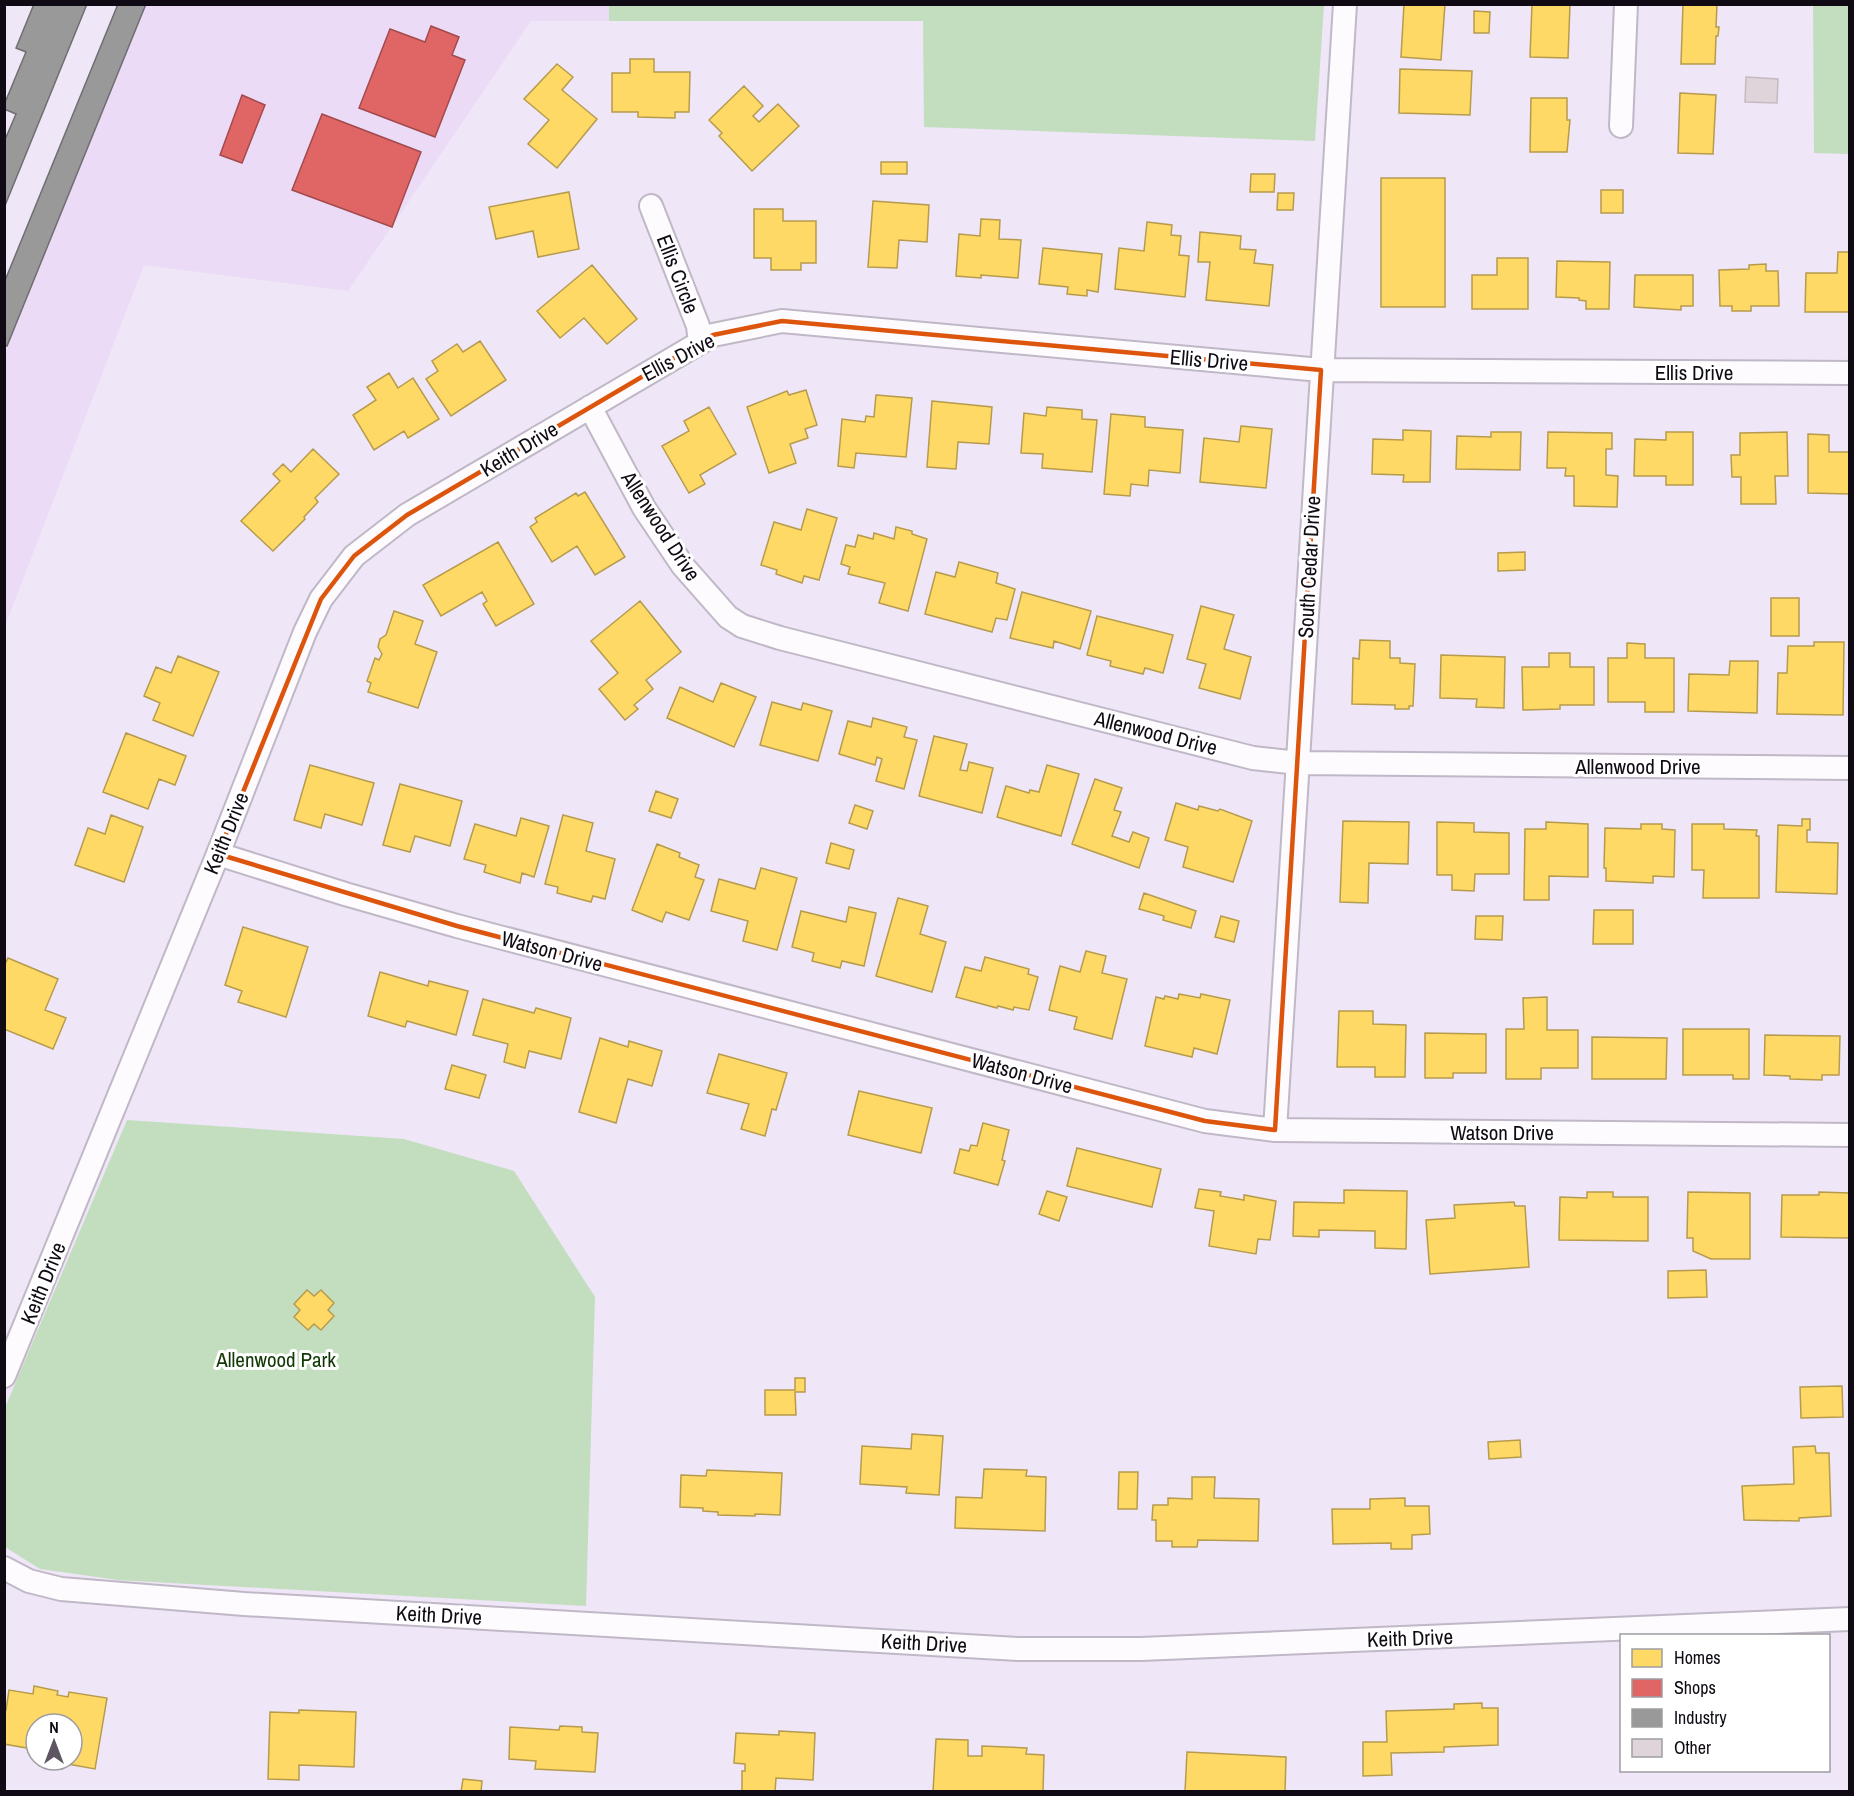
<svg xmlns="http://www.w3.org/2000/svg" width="1854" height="1796" font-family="'Archivo Narrow',sans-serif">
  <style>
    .built { fill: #ebdbf7 }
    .green { fill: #c3ddbf }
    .homes { fill: #ffd966; stroke: #b79b4d; stroke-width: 1.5 }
    .shops { fill: #e06666; stroke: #a24a4d; stroke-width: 1.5 }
    .industry { fill: #999; stroke: #706e71; stroke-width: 1.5 }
    .building { fill: #e0d4db; stroke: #c5bac1; stroke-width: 1.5 }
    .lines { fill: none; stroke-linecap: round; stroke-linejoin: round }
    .street-casing { stroke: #c0b8c6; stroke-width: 26 }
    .street { stroke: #fdfbfe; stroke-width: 22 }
    .marked { fill: none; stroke: #dd550c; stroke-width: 4.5; stroke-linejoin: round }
    .labels { text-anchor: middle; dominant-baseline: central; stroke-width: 6; stroke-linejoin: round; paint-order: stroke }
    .street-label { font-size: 21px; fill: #100a14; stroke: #fff }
    .park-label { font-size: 21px; fill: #113805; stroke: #fff }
  </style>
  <rect width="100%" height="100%" fill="#efe6f7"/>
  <path class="built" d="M145 5H609V21H531L348 291 144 265 5 626V353Z"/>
  <path class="green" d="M609 5H1324L1315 141 924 127 923 21H609Z
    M1813 5H1849V154L1814 153Z
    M127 1120 404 1139 514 1171 595 1297 586 1606 118 1580 40 1569 5 1547 4 1410Z"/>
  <path class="homes" d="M1404 4H1445L1441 60 1401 57Z
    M1532 4H1570L1568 58 1530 57Z
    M1683 4H1717L1716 27H1719L1718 36H1716L1715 64H1681Z
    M1474 11 1490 12 1489 33H1474Z
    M630 59H654V72H690L689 112H675V118L638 117V112H612V73H630Z
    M557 64 573 77 562 90 597 119 557 168 528 144 549 120 524 99Z
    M1400 69 1472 71 1470 115 1399 113Z
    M744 86 763 106 753 116 759 122 778 104 799 126 752 171 719 136 722 133 709 120Z
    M1680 93 1716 95 1713 154 1678 153Z
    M1531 98H1567V120H1570L1567 152H1530Z
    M881 162H907V174H881Z
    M1251 174H1275L1274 192H1250Z
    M1381 178H1445V307H1381Z
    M1601 190H1623V213H1601Z
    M569 192 579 249 538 257 533 231 496 239 489 207Z
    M1278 193H1294L1293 210H1277Z
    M873 201 929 205 927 242 899 240 897 268 868 267Z
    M754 209H783V221H816V263H801V270H771V258H754Z
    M981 219 1000 220 999 239 1021 240 1018 278 981 275V278L956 276 959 234 980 236Z
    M1147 222 1172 225 1171 235 1181 236 1179 255 1189 256 1185 297 1115 289 1119 248 1144 251Z
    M1200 232 1241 236 1240 249 1256 250 1254 263 1273 265 1269 306 1206 300 1210 262H1198Z
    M1043 248 1102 254 1098 292 1087 290V296L1067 294 1068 287 1039 284Z
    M1838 252H1850V312H1805L1806 273H1837Z
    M1497 258H1528V309H1472V275H1497Z
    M1557 261 1610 262 1609 309H1586V301L1579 300V298L1556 297Z
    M1766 264V271H1778L1779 306H1751V311H1732V306H1720L1719 270 1749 269V265Z
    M592 265 637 319 607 344 584 318 560 338 537 311Z
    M1635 275H1693V306H1681V310L1634 307Z
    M480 341 506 380 451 416 426 379 438 371 432 361 457 344 463 352Z
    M389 373 398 388 413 378 439 419 408 438 404 431 374 450 353 415 376 400 367 387Z
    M806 390 817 425 805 429 808 438 790 444 796 463 769 473 747 407 787 391 789 395Z
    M876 395 912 398 906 457 856 453 854 468 838 466 842 419 865 422 866 416 874 417Z
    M932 401 992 407 989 444 958 442 956 469 927 467Z
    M709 407 736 454 700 475 705 484 689 493 662 446 689 431 684 421Z
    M1047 407 1082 410V419L1097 420 1092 472 1042 468 1043 454 1021 453 1024 413 1046 416Z
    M1111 414 1145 417V427L1183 430 1180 473 1149 470 1148 486 1131 484 1130 496 1104 494Z
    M1241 426 1272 429 1266 488 1200 482 1204 438 1239 442Z
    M1403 430 1431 431 1430 482H1403L1404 475 1372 474 1373 439 1403 440Z
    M1491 432H1521L1520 470 1456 469 1457 436 1491 437Z
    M1548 432 1612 433V449H1606V475L1618 476 1617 507 1574 506V476H1565L1566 468H1547Z
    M1666 432H1693V485H1666V476H1634L1635 439 1666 440Z
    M1787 432 1788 476H1775L1776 504H1741V477H1732L1731 455H1740V433Z
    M1808 434 1829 435V452H1850V494L1808 493Z
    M313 449 339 474 315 498 318 502 304 517 305 519 273 551 241 521 280 481 273 474 283 464 291 472Z
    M585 492 625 557 595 575 577 546 552 562 530 527 537 522 535 518 576 493 578 496Z
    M807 509 837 518 819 580 804 576 802 583 776 574 777 570 761 565 774 522 801 530Z
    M896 527 912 531V534L927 539 908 611 879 603 885 583 848 574 850 567 841 564 846 545 855 547 858 535 873 539 874 533 894 539Z
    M498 542 534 604 496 626 483 604 487 601 482 592 441 616 423 585Z
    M1525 552V570L1498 571V553Z
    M959 562 998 573 996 583 1015 589 1007 620 996 618 992 632 925 614 936 572 955 577Z
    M1022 592 1091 611 1080 649 1054 641 1053 648 1010 638Z
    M1771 598H1799V636H1771Z
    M640 601 681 652 646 680 653 689 634 705 638 709 625 720 599 689 618 673 591 641Z
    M1201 606 1234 615 1224 649 1251 657 1240 699 1199 688 1206 664 1187 659Z
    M394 611 423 621 415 644 437 652 418 708 368 692 371 683 367 681 375 658 379 660 382 654 378 647 380 639 386 635Z
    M1097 616 1173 635 1163 673 1145 668 1143 674 1110 666 1111 661 1087 655Z
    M1360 640 1390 641V658H1400V663L1415 664 1413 706H1409V709H1395V705L1352 704 1353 658 1359 659Z
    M1814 642H1844L1843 715 1777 714 1778 673H1787L1788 646H1814Z
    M1627 643 1645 644V658H1674V712H1645V702H1608V658H1627Z
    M1549 653H1570V667H1594V705H1560V709L1523 710 1522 667H1549Z
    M1441 655 1505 657 1504 708 1476 707 1477 699 1440 698Z
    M178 656 219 672 193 736 153 720 160 703 144 696 156 667 171 673Z
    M1730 661H1758L1757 713 1688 711 1689 674 1729 675Z
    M721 683 756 697 734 747 667 718 680 687 713 702Z
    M772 702 801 710 803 703 832 711 818 761 760 745Z
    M873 718 907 727 904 737 917 740 904 789 876 781 882 759 877 757 875 765 839 754 848 721 871 727Z
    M126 733 186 756 175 785 159 779 148 809 103 792Z
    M934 736 967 744 960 770 967 771 969 762 993 768 982 813 919 796Z
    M310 765 374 783 362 825 325 814 321 828 294 820Z
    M1047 765 1079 774 1061 836 997 817 1006 786 1029 793 1030 790 1039 792Z
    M1095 779 1122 788 1114 810 1121 812 1112 836 1129 842 1133 832 1149 838 1139 868 1072 844Z
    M400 784 462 801 450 846 415 836 410 852 383 845Z
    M656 791 678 799 671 818 649 811Z
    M1176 803 1198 810 1199 806 1218 811 1220 809 1252 821 1233 882 1183 867 1188 847 1165 840Z
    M855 805 873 811 867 829 849 823Z
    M111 815 143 827 124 882 75 865 88 828 105 834Z
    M563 815 593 823 586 851 615 859 605 899 593 896 591 902 557 893 558 887 545 884Z
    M521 818 549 826 534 877 522 873 520 883 484 872 486 865 464 859 475 824 516 836Z
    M1802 819H1810V830H1807V842L1838 843 1837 894 1776 892 1778 825 1802 826Z
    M1343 821 1409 822 1408 864 1369 863 1368 903 1340 902Z
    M1437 822 1474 823V832L1509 833V874H1475L1474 891 1452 890V875H1437Z
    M1546 822 1588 824V877L1549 876V900H1524L1525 829H1546Z
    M1641 824H1662V829L1675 830 1674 877 1653 876V883L1606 881V868H1604L1605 828 1641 829Z
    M1692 824H1724V829L1757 830 1756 836H1759V898H1703L1704 870H1692Z
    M831 843 854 850 849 869 826 863Z
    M657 844 680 853 679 857 699 865 695 877 704 880 689 920 666 912 662 922 632 910Z
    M761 868 797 878 777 950 743 941 748 921 711 911 719 879 755 889Z
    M1144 893 1196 911 1191 928 1163 920 1164 916 1139 909Z
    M898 898 928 906 920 934 946 942 932 992 876 976Z
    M849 907 876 913 864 966 842 961 840 968 812 961 814 953 792 947 801 911 846 922Z
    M1594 910H1633V944H1593Z
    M1221 916 1239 921 1234 942 1215 937Z
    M1476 916H1503L1502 940 1475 939Z
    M243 927 308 947 286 1017 238 1002 242 991 225 985Z
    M1086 951 1106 956 1102 973 1127 979 1112 1039 1074 1029 1077 1017 1049 1010 1060 966 1080 972Z
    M985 957 1029 969 1028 974 1038 977 1029 1010 1014 1007 1013 1010 998 1006 997 1008 956 997 965 967 981 971Z
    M8 958 58 979 45 1010 66 1018 53 1049 4 1029V966Z
    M380 972 428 986 429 981 468 991 456 1035 407 1021 405 1027 368 1016Z
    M1179 994 1200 998 1201 994 1230 1000 1217 1054 1194 1048 1192 1057 1145 1046 1156 997 1164 999 1165 996 1178 999Z
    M1547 997V1030H1578V1068H1541V1079H1506V1029H1524L1523 998Z
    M483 999 534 1013 536 1008 571 1018 561 1059 529 1051 525 1068 504 1062 508 1044 473 1035Z
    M1339 1011H1373V1024L1406 1025 1405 1077H1375V1067H1337Z
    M1683 1029H1749V1079H1733V1075H1683Z
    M1425 1033 1486 1034V1073H1453V1078H1425Z
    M1765 1035 1840 1036 1839 1075H1822V1080L1790 1079V1076L1764 1075Z
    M1592 1037 1667 1038 1666 1079H1592Z
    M600 1038 628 1047 629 1041 662 1051 652 1086 628 1079 616 1123 579 1112Z
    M719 1054 787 1073 776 1110 772 1109 765 1136 741 1129 749 1104 707 1093Z
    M452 1065 486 1075 479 1098 445 1089Z
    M859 1091 932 1108 921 1153 848 1135Z
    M983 1123 1009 1130 1002 1160 1005 1161 998 1185 954 1173 960 1149 969 1151 971 1145 977 1146Z
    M1077 1148 1161 1169 1152 1207 1067 1186Z
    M1199 1189 1221 1192 1220 1196 1244 1200V1195L1276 1201 1270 1240 1258 1239 1256 1254 1209 1246 1214 1211 1195 1208Z
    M1344 1190 1407 1191 1406 1249 1375 1248V1231L1319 1230V1237L1293 1236 1294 1202 1344 1203Z
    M1047 1191 1067 1197 1059 1221 1039 1214Z
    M1587 1192H1613V1197H1648V1241L1559 1240 1560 1197 1587 1198Z
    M1688 1192 1750 1193V1259H1711L1693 1251V1238H1687Z
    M1819 1192 1850 1193V1238L1781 1237 1782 1195H1819Z
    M1514 1202 1515 1206H1525L1529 1267 1430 1274 1426 1220 1455 1218 1454 1205Z
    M1706 1270 1707 1297 1668 1298V1271Z
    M307 1290 314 1296 321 1290 334 1303 328 1310 334 1316 321 1330 314 1324 308 1330 294 1317 300 1310 294 1304Z
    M795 1378H805V1392H795L796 1415H765V1390H795Z
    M1842 1386 1843 1417 1801 1418 1800 1387Z
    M912 1434 943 1436 939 1495 906 1493 907 1487 860 1484 862 1446 911 1449Z
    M1520 1440 1521 1457 1489 1459 1488 1442Z
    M1815 1446 1816 1453H1829L1831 1516 1799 1518V1521L1744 1520 1742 1486 1794 1484 1793 1447Z
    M984 1469 1027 1470 1026 1476 1046 1477 1045 1531 955 1528 956 1497 982 1498Z
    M707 1470 782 1473 780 1515 755 1514V1516L718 1515V1512L703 1511V1508L680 1507 681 1475 706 1476Z
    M1119 1472H1138L1137 1509H1118Z
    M1192 1477H1215L1214 1498 1259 1499 1258 1541 1198 1540 1197 1547H1172V1541H1156V1520H1152L1153 1505H1168V1498L1192 1499Z
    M1405 1498V1506H1429L1430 1534 1412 1535V1549H1391V1543L1333 1544 1332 1509H1370V1499Z
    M34 1686 58 1691 57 1695 68 1697 69 1692 107 1698 95 1769 62 1763V1769L40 1766 41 1760H72V1724H36V1746L33 1745V1749L4 1744V1709L6 1710 9 1690 33 1694Z
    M1482 1703V1708H1498V1745L1444 1747V1752L1391 1753 1392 1775 1363 1776V1742H1387L1386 1711 1454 1709V1704Z
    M299 1710 356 1712 354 1767 299 1765V1780L268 1779 270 1712 299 1713Z
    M560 1726 582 1727V1732L598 1733 595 1772 535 1769 536 1761 509 1759 510 1727 559 1730Z
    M779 1731 815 1733 813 1780 776 1778 775 1792H742V1771H745V1764L734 1763 736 1733 779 1735Z
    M936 1739 968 1740V1756H982V1746L1027 1748 1026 1754 1044 1755 1043 1792H933Z
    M1187 1752 1286 1757 1285 1792H1185Z
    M463 1779 482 1781 481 1792H461Z"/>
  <path class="shops" d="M431 26 459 37 452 55 465 60 435 137 359 108 390 29 425 42Z
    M242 95 265 105 242 163 220 155Z
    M322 114 421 152 392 227 292 190Z"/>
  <path class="industry" d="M34 4H87L4 208V142L16 114 4 109V105L26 52 16 48Z
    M118 4H146L7 346 4 345V283Z"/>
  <path class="building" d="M1746 77 1778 79 1777 103 1745 102Z"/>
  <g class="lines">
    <g class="street-casing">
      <path id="street" d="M1621 126 1626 4
        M651 206 698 326 700 343
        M590 407 644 508 683 566 728 617 742 626 780 638 1253 758 1298 763 1850 768
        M218 854 345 894 457 926 1205 1121 1275 1130 1850 1135
        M1275 1130 1345 4
        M4 1376 218 854 305 632 321 599 354 556 407 515 713 335 782 321 1321 370 1850 373
        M4 1568 29 1581 61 1589 244 1604 1018 1649H1141L1850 1619"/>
    </g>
    <use href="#street" class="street"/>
  </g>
  <path class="marked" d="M782 321 1321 370 1275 1130 1205 1121 457 926 218 854 321 599 354 556 407 515 713 335Z"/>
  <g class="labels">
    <g class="street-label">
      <text transform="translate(678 274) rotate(69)">Ellis Circle</text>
      <text transform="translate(678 357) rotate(-28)">Ellis Drive</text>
      <text transform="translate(1209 360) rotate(5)">Ellis Drive</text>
      <text x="1694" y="372">Ellis Drive</text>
      <text transform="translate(519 449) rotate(-31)">Keith Drive</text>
      <text transform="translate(661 526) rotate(57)">Allenwood Drive</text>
      <text transform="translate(1309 567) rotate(-87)">South Cedar Drive</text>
      <text transform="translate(1156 733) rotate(14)">Allenwood Drive</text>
      <text x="1638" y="766">Allenwood Drive</text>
      <text transform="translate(226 833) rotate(-68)">Keith Drive</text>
      <text transform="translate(552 951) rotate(15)">Watson Drive</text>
      <text transform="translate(1022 1073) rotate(15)">Watson Drive</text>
      <text x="1502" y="1132">Watson Drive</text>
      <text transform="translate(43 1283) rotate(-68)">Keith Drive</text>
      <text transform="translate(439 1615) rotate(3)">Keith Drive</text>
      <text transform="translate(1410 1638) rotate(-2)">Keith Drive</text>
      <text transform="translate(924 1643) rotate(3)">Keith Drive</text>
    </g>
    <g class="park-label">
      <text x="276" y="1359">Allenwood Park</text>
    </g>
  </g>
  <rect width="1854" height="1796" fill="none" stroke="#100a14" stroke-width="12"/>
  <rect x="1620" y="1634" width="210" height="138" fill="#ffffff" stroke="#9f9da1" stroke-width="1.5"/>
  <rect x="1632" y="1649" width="30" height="18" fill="#ffd966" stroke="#9f9da1" stroke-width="1.5"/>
  <text x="1674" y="1664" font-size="18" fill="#100a14">Homes</text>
  <rect x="1632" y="1679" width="30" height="18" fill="#e06666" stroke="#9f9da1" stroke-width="1.5"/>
  <text x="1674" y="1694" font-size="18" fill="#100a14">Shops</text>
  <rect x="1632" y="1709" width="30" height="18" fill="#999999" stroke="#9f9da1" stroke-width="1.5"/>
  <text x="1674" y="1724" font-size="18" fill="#100a14">Industry</text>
  <rect x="1632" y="1739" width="30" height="18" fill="#e0d4db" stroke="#9f9da1" stroke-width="1.5"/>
  <text x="1674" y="1754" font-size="18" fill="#100a14">Other</text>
  <g transform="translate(54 1742)"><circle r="28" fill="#ffffff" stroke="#9f9da1" stroke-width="1.5"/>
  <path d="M0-4.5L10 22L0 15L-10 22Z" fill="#5e5763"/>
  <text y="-9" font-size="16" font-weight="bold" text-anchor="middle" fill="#100a14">N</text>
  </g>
</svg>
